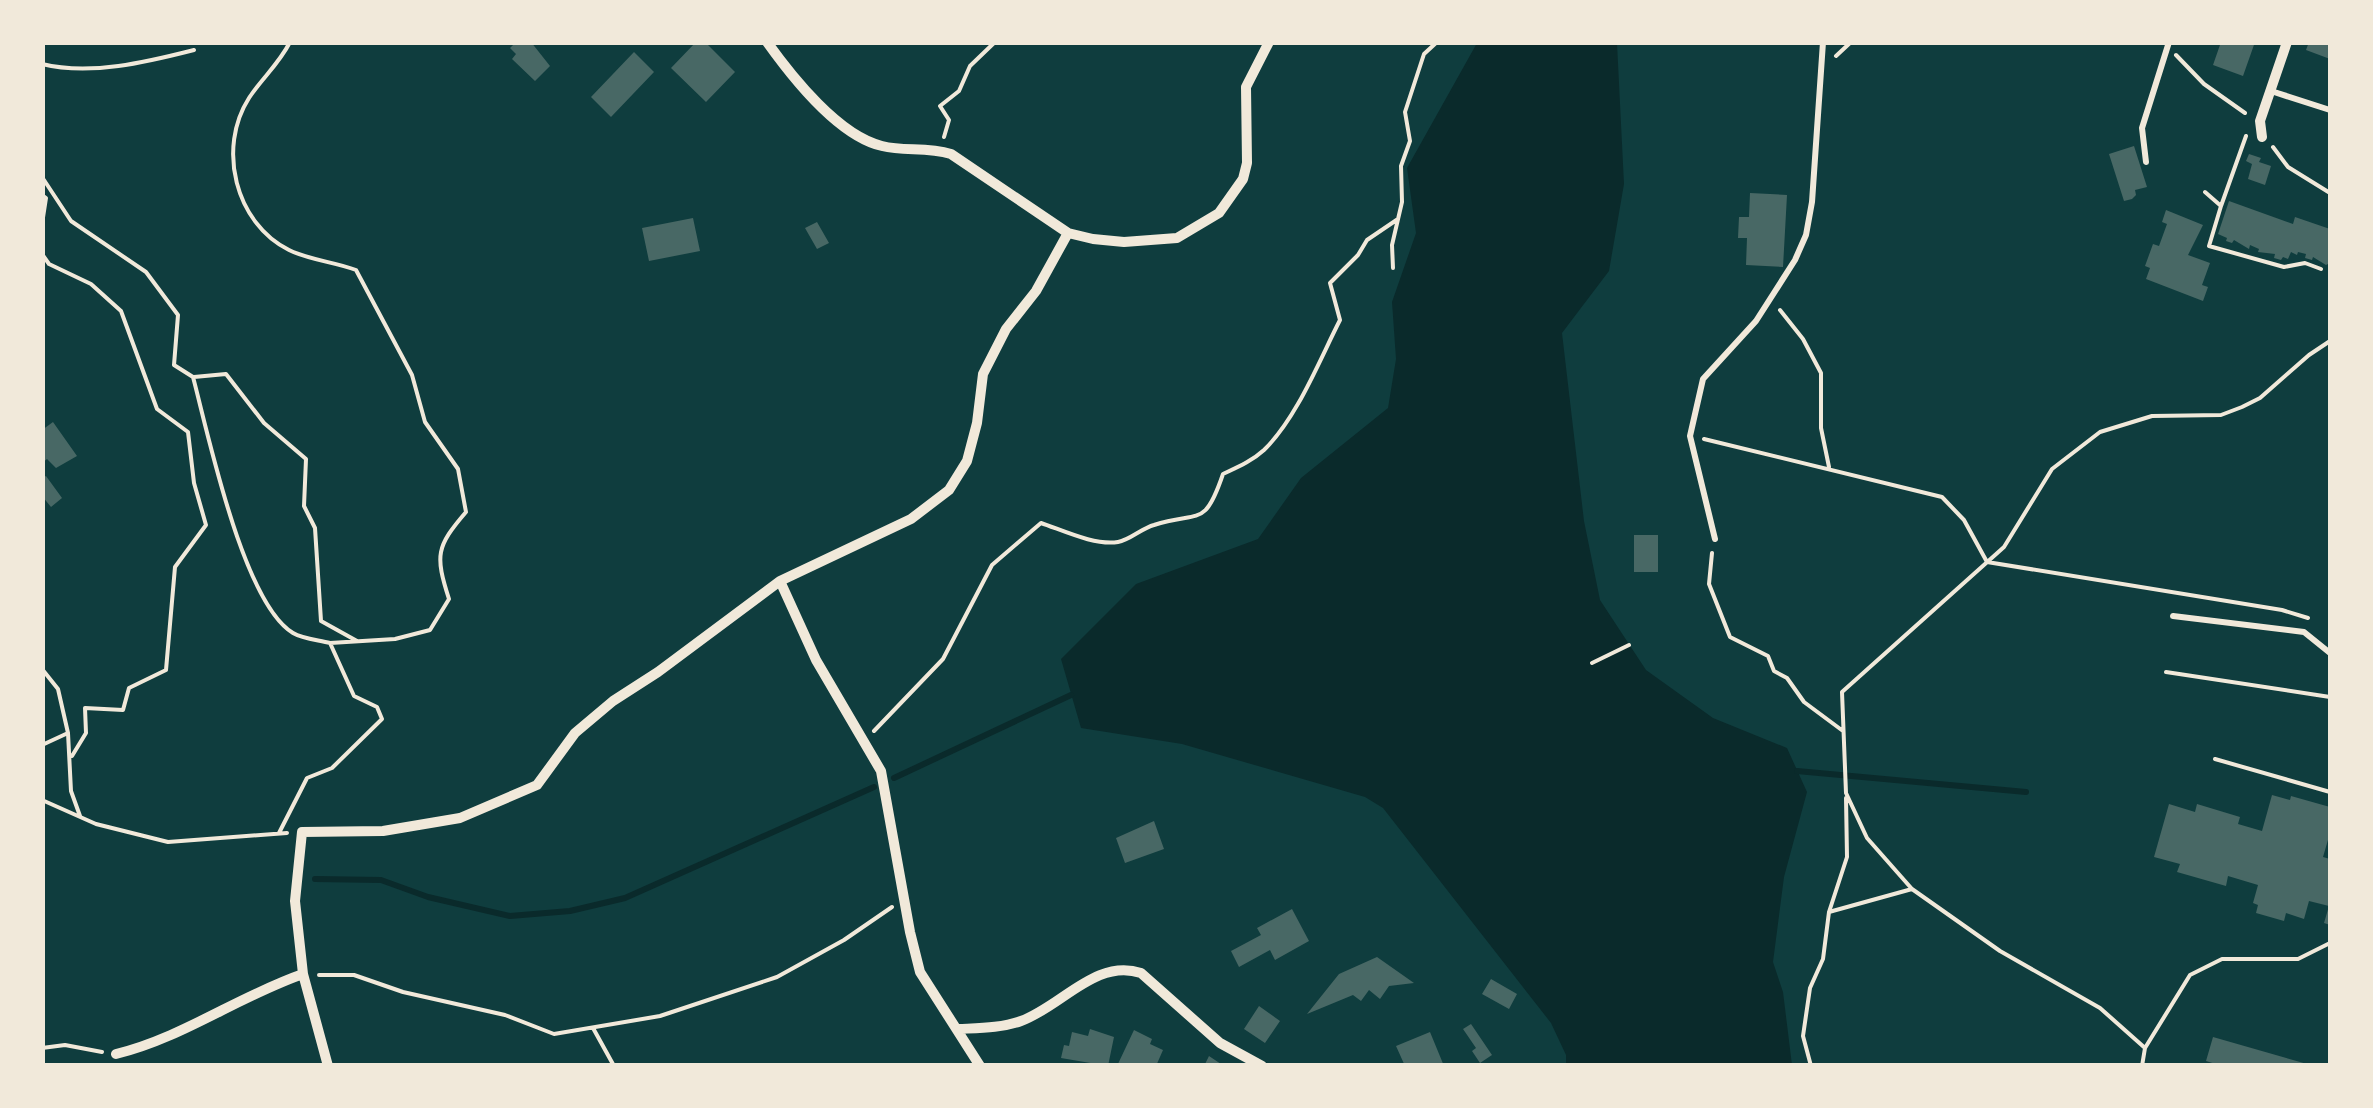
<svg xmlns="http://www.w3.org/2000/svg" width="2373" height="1108" font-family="Merriweather,serif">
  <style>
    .water { fill: #0a2a2b }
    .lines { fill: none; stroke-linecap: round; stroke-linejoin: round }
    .stream { stroke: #0a2a2b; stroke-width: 6 }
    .building { fill: #486865 }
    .path { stroke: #f1e9da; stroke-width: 4 }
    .service { stroke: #f1e9da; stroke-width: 6 }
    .minor { stroke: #f1e9da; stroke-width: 10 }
  </style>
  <rect width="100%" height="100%" fill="#0f3d3e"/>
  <path class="water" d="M1477 43H1617L1624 184 1609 271 1562 333 1584 521 1600 600 1646 670 1713 718 1787 748 1807 792 1784 877 1773 962 1783 992 1792 1065H1566V1055L1551 1023 1383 808 1365 797 1182 744 1081 728 1061 659 1136 584 1258 539 1301 478 1388 408 1396 359 1392 302 1416 233 1407 168Z"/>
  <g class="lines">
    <path class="stream" d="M1797 771 2026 792
      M894 778 1071 695
      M315 879 381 880 428 897 510 916 570 911 625 898 874 787"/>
  </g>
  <path class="building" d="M516 42H531L550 66 535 81 512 59 516 54 510 48Z
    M696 42H705L735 72 706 102 671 68Z
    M2221 42H2255L2243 76 2213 65Z
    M2309 42H2330V59L2306 50Z
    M634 52 654 72 611 117 591 97Z
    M2134 146 2147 187 2135 190 2136 195 2132 199 2124 201 2109 154Z
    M2249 154 2261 158 2259 162 2271 166 2265 185 2248 179 2252 164 2246 161Z
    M1750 193 1787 195 1783 267 1746 265 1747 238H1738L1739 217H1749Z
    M2229 201 2293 224 2295 217 2330 229V263L2326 265 2313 257 2312 260 2305 258 2306 254 2298 252 2297 255 2291 252 2288 259 2283 257 2281 260 2274 258 2275 254 2258 252 2259 249 2250 245 2249 249 2234 240 2232 243 2226 241 2227 238 2218 234Z
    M2166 210 2203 225 2188 255 2210 263 2202 285 2208 287 2203 301 2146 279 2150 268 2145 266 2153 244 2159 246 2167 224 2162 222Z
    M693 218 700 251 649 261 642 228Z
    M817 222 829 243 817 249 805 228Z
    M53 422 77 456 56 468 47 459 42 463V430Z
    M46 476 62 498 51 507 42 496V478Z
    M1634 535H1658V572H1634Z
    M2272 795 2290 800 2291 796 2330 807V833L2323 857 2330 859V925L2324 923 2329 906 2309 901 2304 919 2286 913 2284 921 2256 913 2258 905 2253 903 2258 885 2228 876 2226 886 2177 872 2180 864 2154 857 2169 804 2195 812 2197 804 2240 817 2238 824 2262 831Z
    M1154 821 1164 849 1125 863 1116 838Z
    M1292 909 1309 941 1275 960 1270 950 1239 967 1231 951 1261 935 1257 928Z
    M1377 957 1414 983 1389 986 1380 999 1369 990 1361 1001 1353 995 1307 1014 1339 974Z
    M1491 979 1517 994 1509 1009 1482 994Z
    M1259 1006 1280 1021 1265 1043 1244 1029Z
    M1471 1024 1492 1055 1480 1063 1472 1051 1476 1048 1463 1029Z
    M1090 1029 1114 1037 1108 1066 1061 1058 1064 1045 1069 1046 1072 1032 1088 1036Z
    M1134 1030 1152 1039 1150 1044 1163 1050 1156 1066H1117Z
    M1430 1032 1444 1066H1405L1396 1046Z
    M2213 1037 2307 1064V1066H2222L2206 1061Z
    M1209 1056 1224 1066H1204Z"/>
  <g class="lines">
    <path class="path" d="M290 42C279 64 262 78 249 98 217 148 235 223 289 250 309 260 335 262 356 270L412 375 425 422 458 469 466 512C436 547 435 555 449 599L430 630 395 639 330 643
      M2176 55 2204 84 2245 113
      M1836 56 1851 42
      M42 64C90 76 147 62 194 50
      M944 137 949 120 940 106 959 91 970 66 995 42
      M2273 147 2288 167 2330 193
      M42 177 71 221 146 272 178 315 174 365 193 377C208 433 243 603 293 633 303 639 319 640 330 643L354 696 377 707 382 719 332 768 307 778 279 833
      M2205 192 2221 206 2209 246 2284 267 2305 263 2321 269
      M42 195 46 198 42 224
      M2221 206 2246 136
      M42 254 49 264 91 284 121 311 157 409 188 432 194 483 206 525 175 567 166 670 129 688 123 710 85 708 86 733 72 756
      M1393 268 1392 245 1402 202 1401 166 1410 141 1405 112 1424 54 1437 42
      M1780 310 1803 339 1821 373V428L1829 467
      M194 377 226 374 264 423 306 459 304 506 315 528 321 621 357 641
      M1704 439 1942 497 1964 520 1987 562
      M1712 553 1709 584 1730 637 1768 656 1774 671 1787 678 1804 702 1843 731
      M1987 562 2282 610 2308 618
      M1592 663 1629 645
      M42 669 58 689 68 733 42 745
      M2166 672 2330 697
      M874 731 943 659 992 565 1041 523C1062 530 1095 546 1118 542 1130 540 1142 528 1154 525 1199 510 1204 530 1223 474 1238 467 1252 461 1264 450 1297 418 1319 361 1340 320L1330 283 1358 255 1367 240 1398 219
      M68 733 71 791 80 816
      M2215 759 2330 792
      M42 800 96 824 168 842 287 833
      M1912 889 1867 838 1846 793 1842 692 2004 547 2052 469 2100 432 2152 416 2221 415 2242 407 2260 398 2309 355 2330 341
      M1829 912 1912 889 2000 951 2100 1008 2145 1048
      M319 975H354L403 992 505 1015 554 1034 660 1016 777 977 844 940 892 907
      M593 1028 614 1066
      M42 1048 65 1045 102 1052
      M1811 1066 1803 1036 1810 988 1823 959 1829 912 1847 857 1846 798
      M2142 1066 2145 1048 2190 975 2222 959H2298L2330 943"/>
    <path class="service" d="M2271 91 2330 110
      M2146 162 2142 128 2169 42
      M1715 539 1690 436 1703 379 1756 321 1795 260 1806 235 1812 202 1823 42
      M2173 616 2304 632 2330 653"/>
    <path class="minor" d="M767 42C792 77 839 136 882 146 905 152 926 146 951 154L1068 233 1093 239 1124 242 1177 238 1219 213 1243 179 1247 163 1246 87 1269 42
      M2262 137 2260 121 2287 42
      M303 974 328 1066
      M959 1029C979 1028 1002 1028 1021 1021 1062 1006 1096 958 1141 973L1220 1043 1262 1066
      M116 1054C182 1038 239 996 303 974L295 901 302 832 383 831 460 818 537 785 575 733 613 701 658 672 780 581
      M980 1066 920 972 910 932 881 771 816 660 780 581 911 519 949 490 967 461 977 423 983 374 1006 329 1036 291 1068 233"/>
  </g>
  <rect width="2373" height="1108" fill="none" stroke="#f1e9da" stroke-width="90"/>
</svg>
